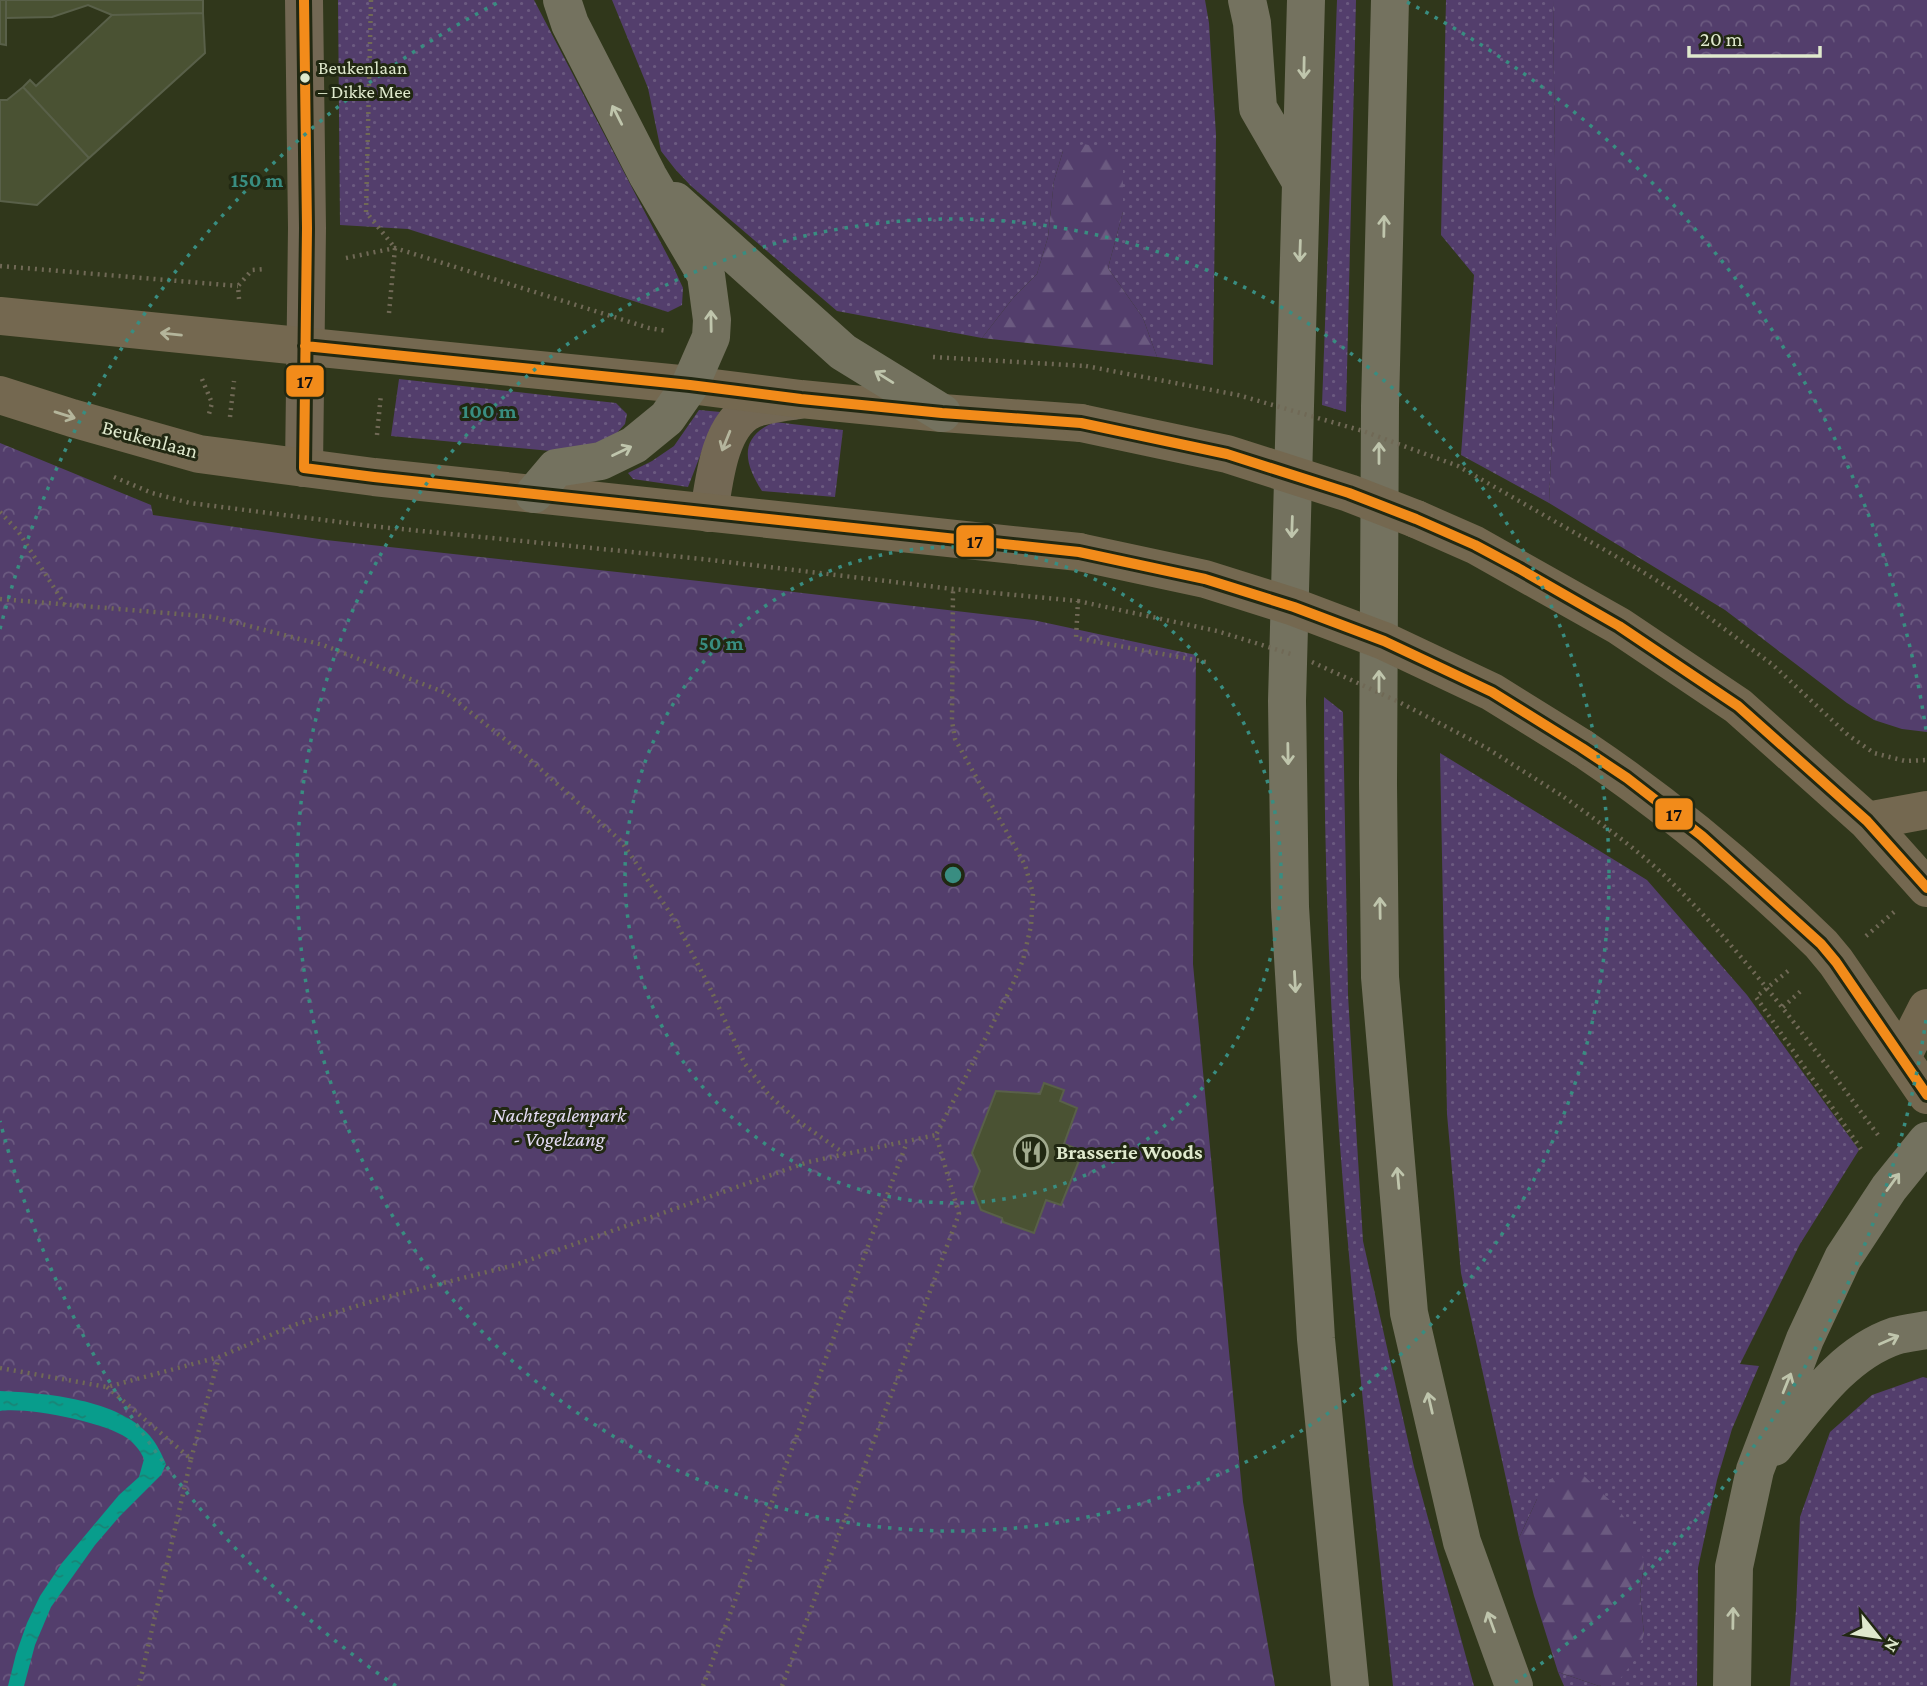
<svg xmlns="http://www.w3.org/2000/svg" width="1927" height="1686" font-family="'Crimson Pro',serif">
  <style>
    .grass { fill: url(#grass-dots) }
    .forest { fill: url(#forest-firs) }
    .park { fill: url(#park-crowns) }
    .water { fill: url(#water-ripples) }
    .building { fill: #4a5233; stroke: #596049; stroke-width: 2 }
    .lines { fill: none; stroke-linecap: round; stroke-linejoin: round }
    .path { stroke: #706956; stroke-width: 4.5; stroke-dasharray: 2 5; stroke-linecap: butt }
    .street { stroke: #736854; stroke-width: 38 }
    .secondary { stroke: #746850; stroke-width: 38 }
    .highway { stroke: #74725f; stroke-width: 38 }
    .path-bridge { stroke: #706956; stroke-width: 4.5; stroke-dasharray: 2 5; stroke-linecap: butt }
    .secondary-bridge { stroke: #746850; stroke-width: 38 }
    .bus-1-casing { stroke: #212812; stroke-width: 16 }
    .bus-1 { stroke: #f28b1a; stroke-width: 10 }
    .oneway { stroke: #bfc5ac }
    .oneway2 { stroke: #b4b59b }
    .oneway3 { stroke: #b4b59d }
    .ring { fill: none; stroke: #398d81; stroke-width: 3.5; stroke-dasharray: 3.5 7 }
    .bus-dot { fill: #dfe9cd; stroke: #212812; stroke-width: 2.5 }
    .labels { text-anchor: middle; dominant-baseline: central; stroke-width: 6; stroke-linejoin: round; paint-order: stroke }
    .bus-label { font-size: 19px; fill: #dfe9cd; stroke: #212812; text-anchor: start }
    .street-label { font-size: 21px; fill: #dfe9cd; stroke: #212812 }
    .park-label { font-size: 21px; font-style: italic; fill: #e3daf2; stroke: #212812 }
    .poi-label { font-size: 21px; font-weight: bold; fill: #dfe9cd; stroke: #212812; text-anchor: start }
    .centre { fill: #398d81; stroke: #212812; stroke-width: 3.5 }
    .ring-label { font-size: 21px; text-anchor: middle; font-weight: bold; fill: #398d81; stroke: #212812; stroke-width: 6; stroke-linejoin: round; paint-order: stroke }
    .line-badge { stroke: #212812; stroke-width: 2.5 }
    .pale-badge-label { font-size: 19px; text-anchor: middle; font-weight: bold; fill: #111 }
  </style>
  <defs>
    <pattern id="grass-dots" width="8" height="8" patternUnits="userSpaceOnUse" patternTransform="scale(1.75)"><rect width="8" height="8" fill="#533e6c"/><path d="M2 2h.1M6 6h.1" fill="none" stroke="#6b5a80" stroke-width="1.8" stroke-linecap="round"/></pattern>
    <pattern id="forest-firs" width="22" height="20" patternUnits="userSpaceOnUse" patternTransform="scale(1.75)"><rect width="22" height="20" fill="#533e6c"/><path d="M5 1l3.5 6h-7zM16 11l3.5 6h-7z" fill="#6b5a80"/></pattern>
    <pattern id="park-crowns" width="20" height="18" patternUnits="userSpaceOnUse" patternTransform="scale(1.75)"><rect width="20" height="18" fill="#533e6c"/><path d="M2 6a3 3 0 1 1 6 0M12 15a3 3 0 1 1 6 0" fill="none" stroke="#6b5a80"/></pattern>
    <pattern id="water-ripples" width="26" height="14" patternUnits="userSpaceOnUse" patternTransform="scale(1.75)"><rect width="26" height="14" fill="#089d8c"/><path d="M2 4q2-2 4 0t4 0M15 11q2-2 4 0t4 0" fill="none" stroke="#1a8375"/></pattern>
  </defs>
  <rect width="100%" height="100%" fill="#30371b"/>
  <path class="grass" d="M338 0H534L673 266 683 288 682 305 668 312 408 229 340 225Z
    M612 0H1205L1209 23 1216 135 1213 365 1157 357 1143 318 1108 268 1123 212 1063 151 1054 181 1048 237 1037 274 1013 298 982 338 837 311 691 186 675 169 661 151 648 88Z
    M1337 0H1356L1346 412 1322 405Z
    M1446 0H1553L1557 321 1549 503 1461 455 1474 275 1441 235Z
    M399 379 616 403 627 414 625 424 615 435 603 444 551 451 391 436Z
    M699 410 721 412 707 438 688 487 633 479 628 473 652 461 674 446Z
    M775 422 843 430 835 497 762 491C744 463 738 437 775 422Z
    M1324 697 1343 712 1348 995 1363 1241 1414 1467 1474 1686H1393C1369 1457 1342 1229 1331 999 1326 898 1324 797 1324 697Z
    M1440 753 1647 880 1747 995 1859 1150 1800 1244 1740 1364 1759 1366 1732 1429 1717 1480 1698 1568 1697 1686H1600L1644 1634 1640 1594 1644 1564 1537 1499 1519 1538 1461 1273 1447 1114Z
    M1923 1377 1927 1378V1686H1790L1796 1610 1800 1517 1830 1432 1872 1395Z
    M1558 1672 1599 1686H1564Z"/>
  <path class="forest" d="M1084 144 1106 149 1123 164V212L1108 268 1143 318 1157 357 982 338 1013 298 1037 274 1048 237 1054 181 1063 151Z
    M1584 1476 1616 1506 1639 1538 1644 1564 1640 1594 1644 1634 1636 1658 1620 1679 1599 1686 1558 1672 1534 1596 1519 1538 1537 1499 1552 1478Z"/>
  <path class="park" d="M1553 0H1927V732L1902 729 1874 720 1847 703 1725 610 1549 503 1557 321Z
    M0 443 151 505 153 515 326 540 699 581 1033 620 1196 655 1193 964 1243 1502 1275 1686H0Z"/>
  <path class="water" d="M0 1391C45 1393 119 1399 150 1436 157 1444 162 1455 166 1464L161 1475 119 1517 95 1545 51 1607 35 1645 24 1686H8L16 1654 27 1623 40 1596 62 1563 119 1495 139 1477 144 1459C140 1450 135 1444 127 1438 104 1422 28 1407 0 1411Z"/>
  <path class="building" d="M0 0H6V45L0 44Z
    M6 0H203V13L112 15 88 5 52 17 6 18Z
    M203 13 205 53 89 158 23 87 30 80 36 86 112 15Z
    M23 87 89 158 37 205 0 201V100H7Z
    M1044 1083 1064 1090 1060 1101 1077 1108 1064 1144 1083 1151 1061 1205 1046 1200 1034 1233 1003 1222 1002 1218 981 1210 973 1189 980 1171 972 1153 996 1091 1040 1094Z"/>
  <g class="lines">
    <path class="path" d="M371 0 366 212 395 248
      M346 258 395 248 649 328 667 331
      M0 266 238 286
      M239 299 238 286 252 270 265 269
      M389 313 395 248
      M933 357 1086 366
      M202 379 212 403 209 414
      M230 417 234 381
      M377 435 381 394
      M114 477 152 493 190 503 371 526 702 559 953 589 1078 601 1076 638 1206 662
      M0 512 18 531 65 605
      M1638 569 1672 590 1773 665 1848 735 1874 753 1905 761 1927 760
      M0 599 214 617 323 645 446 693 526 756 621 841 675 920 709 986 745 1064 769 1095 798 1121 845 1154
      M1564 797C1600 823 1636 848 1668 879 1748 956 1812 1046 1878 1135
      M1866 936 1894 912
      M1788 971 1756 997 1863 1152
      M1783 1007 1803 989
      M0 1368 107 1387 219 1357 294 1325 383 1298 515 1265 808 1162 936 1135
      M107 1387 191 1459 139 1686
      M191 1459 219 1357
      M703 1686 907 1142
      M782 1686 959 1214 936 1135 1012 986 1023 960 1031 926 1033 893 1025 865 955 739 952 721 953 589"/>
    <path class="street" d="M304 0 307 228 304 468
      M709 513C714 482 719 425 751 410 761 405 787 402 799 400"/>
    <path class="secondary" d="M0 316 690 385 801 399 942 413 1081 423
      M0 395 72 418 199 454 374 477 1079 552
      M1416 519 1475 545 1619 626 1738 706 1867 821 1927 888
      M1582 748C1667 805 1747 872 1821 944L1836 962 1927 1095
      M1867 821 1927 810
      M1902 1057 1927 1008"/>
    <path class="highway" d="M1247 0 1252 23 1258 108 1301 182
      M1306 0 1287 701 1290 907 1316 1339 1350 1686
      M1390 0 1380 406 1378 784 1380 977 1409 1313 1462 1542 1514 1686
      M675 201 843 352 942 413
      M534 494 556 468 601 461 634 445 667 418 690 385 711 337 712 320 706 275 648 176 570 24 562 0
      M1774 1447C1808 1406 1842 1354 1895 1336 1905 1333 1916 1332 1927 1330
      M1732 1686 1734 1567 1755 1470 1805 1339 1843 1258 1889 1188 1927 1141"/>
    <path class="path-bridge" d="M1086 366 1238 395 1363 431 1458 466 1638 569
      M1078 601 1217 631 1294 655
      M1312 662 1399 702 1485 747 1564 797"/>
    <path class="secondary-bridge" d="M1081 423 1227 454 1349 493 1416 519
      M1079 552 1205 579 1294 607 1384 641 1492 692 1582 748"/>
    <g class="bus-1-casing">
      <path id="bus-1" d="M304 0 307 228 304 468 374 477 1079 552 1205 579 1294 607 1384 641 1492 692 1582 748 1627 778 1702 836 1821 944 1836 962 1927 1095
        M305 346 690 385 801 399 942 413 1081 423 1227 454 1349 493 1416 519 1475 545 1518 568 1619 626 1738 706 1867 821 1927 888"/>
    </g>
    <use href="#bus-1" class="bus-1"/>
  </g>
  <defs><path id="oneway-shaft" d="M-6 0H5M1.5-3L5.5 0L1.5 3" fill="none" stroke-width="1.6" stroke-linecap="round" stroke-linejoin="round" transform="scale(1.75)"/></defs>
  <g class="oneway">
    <use href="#oneway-shaft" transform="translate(1304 68) rotate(91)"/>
    <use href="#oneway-shaft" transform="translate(617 115) rotate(-117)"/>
    <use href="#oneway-shaft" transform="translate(1384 226) rotate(-89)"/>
    <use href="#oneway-shaft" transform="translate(1300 251) rotate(92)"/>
    <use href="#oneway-shaft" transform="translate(711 321) rotate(-91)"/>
    <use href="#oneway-shaft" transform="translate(884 377) rotate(-148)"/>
    <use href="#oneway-shaft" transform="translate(622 451) rotate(-26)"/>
    <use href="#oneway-shaft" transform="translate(1379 453) rotate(-90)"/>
    <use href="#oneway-shaft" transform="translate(1292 527) rotate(92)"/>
    <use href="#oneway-shaft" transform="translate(1379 681) rotate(-90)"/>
    <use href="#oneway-shaft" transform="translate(1288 754) rotate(89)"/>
    <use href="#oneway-shaft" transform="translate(1380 908) rotate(-91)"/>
    <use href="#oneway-shaft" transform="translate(1295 982) rotate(87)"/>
    <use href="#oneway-shaft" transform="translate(1398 1178) rotate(-95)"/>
    <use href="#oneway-shaft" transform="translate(1893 1182) rotate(-54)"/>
    <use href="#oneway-shaft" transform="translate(1889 1340) rotate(-24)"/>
    <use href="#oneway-shaft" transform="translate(1787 1383) rotate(-68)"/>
    <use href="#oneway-shaft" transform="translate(1430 1403) rotate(-103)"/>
    <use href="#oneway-shaft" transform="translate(1733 1618) rotate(-89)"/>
    <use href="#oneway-shaft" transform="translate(1491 1622) rotate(-110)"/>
  </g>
  <g class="oneway2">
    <use href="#oneway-shaft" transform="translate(171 334) rotate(-174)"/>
    <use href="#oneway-shaft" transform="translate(65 415) rotate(17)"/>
  </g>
  <use class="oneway3" href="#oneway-shaft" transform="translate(726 441) rotate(112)"/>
  <g class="ring">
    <circle cx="953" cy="875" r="328"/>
    <circle cx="953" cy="875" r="656"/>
    <path d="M1926 1020A984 984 0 0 1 1510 1686M396 1686A984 984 0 0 1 0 1121M0 629A984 984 0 0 1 499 2M1407 2A984 984 0 0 1 1926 730"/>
  </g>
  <defs>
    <g id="restaurant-ring" transform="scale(1.75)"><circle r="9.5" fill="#212812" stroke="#a2ab8f" stroke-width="1.5"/><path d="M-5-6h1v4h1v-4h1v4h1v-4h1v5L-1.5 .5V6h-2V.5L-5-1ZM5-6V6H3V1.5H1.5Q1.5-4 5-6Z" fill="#a2ab8f"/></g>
  </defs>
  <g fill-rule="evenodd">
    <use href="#restaurant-ring" x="1031" y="1152"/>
  </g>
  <circle class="bus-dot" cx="305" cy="78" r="6"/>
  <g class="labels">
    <g class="bus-label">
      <text x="318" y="67">Beukenlaan<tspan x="318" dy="24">– Dikke Mee</tspan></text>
    </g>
    <g class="street-label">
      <text transform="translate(150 439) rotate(15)">Beukenlaan</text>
    </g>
    <g class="park-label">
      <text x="559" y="1115">Nachtegalenpark<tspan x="559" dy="24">- Vogelzang</tspan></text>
    </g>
    <g class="poi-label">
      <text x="1056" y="1152">Brasserie Woods</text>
    </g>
  </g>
  <circle cx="953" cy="875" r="10" class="centre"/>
  <g class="ring-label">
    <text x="257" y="187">150 m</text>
    <text x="489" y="418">100 m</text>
    <text x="721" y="650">50 m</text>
  </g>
  <g class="line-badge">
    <rect x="285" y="364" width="40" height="34" rx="7" fill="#f28b1a"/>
    <rect x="955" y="524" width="40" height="34" rx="7" fill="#f28b1a"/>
    <rect x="1654" y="797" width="40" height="34" rx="7" fill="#f28b1a"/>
  </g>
  <g class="pale-badge-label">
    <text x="305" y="388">17</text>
    <text x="975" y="548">17</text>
    <text x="1674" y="821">17</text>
  </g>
  <g transform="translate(1878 1637) rotate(120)" stroke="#212812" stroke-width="5" paint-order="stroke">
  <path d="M0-5L12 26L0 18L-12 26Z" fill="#dfe9cd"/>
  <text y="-10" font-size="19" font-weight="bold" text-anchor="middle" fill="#dfe9cd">N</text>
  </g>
  <path d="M1689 46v10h131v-10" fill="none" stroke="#dfe9cd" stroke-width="3.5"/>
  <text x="1700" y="46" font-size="21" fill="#dfe9cd" stroke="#212812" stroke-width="5" paint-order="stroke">20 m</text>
</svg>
